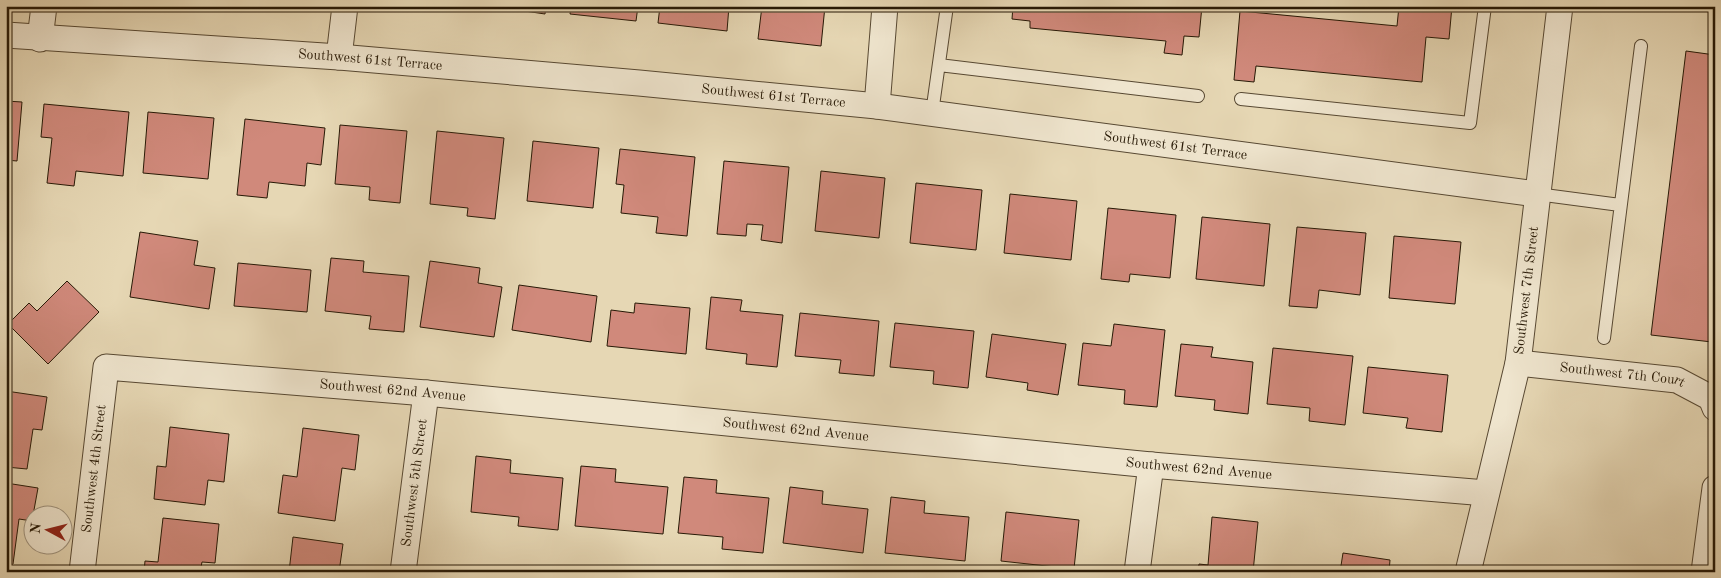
<svg xmlns="http://www.w3.org/2000/svg" width="1721" height="578" font-family="'Old Standard TT',serif">
  <style>
    .building { fill: #d0897b; stroke: #271906 }
    .lines { fill: none; stroke-linecap: round; stroke-linejoin: round }
    .service-casing { stroke: #574832; stroke-width: 14 }
    .minor-casing { stroke: #574832; stroke-width: 27 }
    .service { stroke: #efe5ce; stroke-width: 12 }
    .minor { stroke: #efe5ce; stroke-width: 25 }
    .labels { text-anchor: middle; dominant-baseline: central; stroke-width: 4; stroke-linejoin: round; paint-order: stroke }
    .street-label { font-size: 14px; fill: #271906; stroke: #efe5ce }
  </style>
  <rect width="100%" height="100%" fill="#e6d7b4"/>
  <filter id="stains"><feTurbulence type="fractalNoise" baseFrequency=".004" numOctaves="4"/><feColorMatrix values="0 0 0 0 .2 0 0 0 0 .09 0 0 0 0 .02 0 0 0 .5 -.17"/></filter>
  <radialGradient id="worn" r=".72"><stop offset=".6" stop-color="#630" stop-opacity="0"/><stop offset="1" stop-color="#630" stop-opacity=".3"/></radialGradient>
  <path class="building" d="M491 6H546L545 14Z
    M571 6H638L636 21 570 14Z
    M660 6H729L727 31 658 23Z
    M762 6H825L821 46 758 39Z
    M1013 6H1202L1199 37 1184 36 1182 55 1164 53 1166 41 1030 28V21L1012 19Z
    M1399 6H1452L1449 39 1426 37 1422 82 1256 66 1254 82 1234 80 1240 11 1397 26Z
    M1686 51 1715 55V320L1712 342 1651 335Z
    M6 101 22 102 17 161 6 160Z
    M44 104 129 112 123 176 76 171 74 186 47 183 52 138 41 137Z
    M148 112 214 118 208 179 143 173Z
    M245 119 325 128 321 165 307 163 305 186 269 182 267 198 237 195Z
    M340 125 407 131 400 203 369 200 370 187 335 184Z
    M437 131 504 138 495 219 467 216 468 208 430 204Z
    M533 141 599 148 593 208 527 201Z
    M620 149 695 157 687 236 656 233 658 217 621 213 624 185 616 184Z
    M724 161 789 167 782 243 761 240 763 225 747 224 746 236 717 234Z
    M821 171 885 178 879 238 815 231Z
    M916 183 982 190 976 250 910 243Z
    M1010 194 1077 201 1071 260 1004 253Z
    M1108 208 1176 215 1170 278 1130 274 1129 282 1101 279Z
    M1202 217 1270 224 1264 286 1196 279Z
    M1297 227 1366 233 1360 295 1319 290 1317 308 1289 306Z
    M140 232 198 241 194 265 215 268 209 309 130 297Z
    M1394 236 1461 242 1455 304 1389 298Z
    M331 258 364 261 363 272 409 276 404 332 369 329 371 316 325 311Z
    M430 261 480 268 478 283 502 287 494 337 420 327Z
    M238 263 311 270 307 312 234 306Z
    M67 281 99 312 48 364 8 324 29 303 37 311Z
    M519 285 597 296 591 342 512 330Z
    M711 297 742 300 740 311 783 315 777 367 746 364 747 354 706 349Z
    M635 303 690 308 686 354 607 346 611 310 634 313Z
    M800 313 879 321 874 376 839 373 841 360 795 356Z
    M895 323 974 331 968 388 933 384 934 371 890 367Z
    M1114 324 1165 330 1157 407 1124 404 1125 390 1078 385 1083 343 1111 346Z
    M992 334 1066 344 1058 395 1027 390 1028 383 986 377Z
    M1181 344 1213 347 1211 357 1253 362 1248 414 1214 410 1215 400 1175 396Z
    M1273 348 1353 356 1345 425 1309 421 1310 408 1267 404Z
    M1368 367 1448 375 1442 432 1406 428 1408 418 1363 413Z
    M6 391 47 397 42 430 33 429 27 469 6 467Z
    M170 427 229 434 224 482 208 480 205 505 154 499 157 466 166 467Z
    M303 428 359 435 355 470 342 468 335 521 278 513 283 475 297 477Z
    M476 456 511 460 510 473 563 478 558 530 518 526 519 517 471 512Z
    M581 466 616 469 615 482 668 487 663 534 575 526Z
    M684 477 717 480 716 493 769 498 763 553 722 549 723 537 678 533Z
    M6 483 38 488 32 521 19 519 13 564 6 563Z
    M790 487 823 491 822 504 868 509 863 553 783 543Z
    M891 497 925 501 924 513 969 517 965 561 885 553Z
    M1006 512 1079 520 1074 569 1001 561Z
    M1212 517 1258 522 1253 572H1198L1199 564 1208 565Z
    M163 518 219 524 215 563 202 562 200 572H144L145 561 158 562Z
    M293 537 343 544 339 572H289Z
    M1343 553 1390 560 1389 572H1340Z"/>
  <g class="lines">
    <g class="service-casing">
      <path id="service" d="M939 65 1198 96
        M1241 99 1470 123 1485 6
        M932 113 947 6
        M1537 194 1620 205
        M1604 338 1641 46"/>
    </g>
    <g class="minor-casing">
      <g id="minor">
        <path id="s1" d="M6 35 339 57 639 83 877 106 1537 194"/>
        <path d="M40 39 44 6"/>
        <path d="M339 57 345 6"/>
        <path d="M877 106 885 6"/>
        <path id="s2" d="M1518 363 1677 380 1711 398 1715 408"/>
        <path id="s3" d="M82 572 106 367 426 393 1151 465 1486 493"/>
        <path id="s4" d="M403 572 426 393"/>
        <path d="M1137 572 1151 465"/>
        <path id="s5" d="M1468 572 1518 363 1560 6"/>
        <path d="M1704 572 1715 488"/>
      </g>
    </g>
    <use href="#service" class="service"/>
    <use href="#minor" class="minor"/>
  </g>
  <g class="labels">
    <g class="street-label">
      <text stroke="none"><textPath href="#s1" startOffset="365">Southwest 61st Terrace</textPath></text>
      <text stroke="none"><textPath href="#s1" startOffset="770">Southwest 61st Terrace</textPath></text>
      <text stroke="none"><textPath href="#s1" startOffset="1175">Southwest 61st Terrace</textPath></text>
      <text stroke="none"><textPath href="#s5" startOffset="288">Southwest 7th Street</textPath></text>
      <text stroke="none"><textPath href="#s2" startOffset="105">Southwest 7th Court</textPath></text>
      <text stroke="none"><textPath href="#s3" startOffset="494">Southwest 62nd Avenue</textPath></text>
      <text stroke="none"><textPath href="#s3" startOffset="899">Southwest 62nd Avenue</textPath></text>
      <text stroke="none"><textPath href="#s3" startOffset="1304">Southwest 62nd Avenue</textPath></text>
      <text stroke="none"><textPath href="#s3" startOffset="104">Southwest 4th Street</textPath></text>
      <text stroke="none"><textPath href="#s4" startOffset="90">Southwest 5th Street</textPath></text>
    </g>
  </g>
  <rect width="1721" height="578" fill="none" stroke="#e6d7b4" stroke-width="25"/>
  <rect x="8" y="8" width="1706" height="563" fill="none" stroke="#271906" stroke-width="2.5"/>
  <rect x="12" y="12" width="1696" height="553" fill="none" stroke="#271906"/>
  <g transform="translate(48 530) rotate(277)"><circle r="24" fill="#efe5ce" stroke="#9f937e"/>
  <path d="M0-4L9 19L0 12L-9 19Z" fill="#8f2418"/>
  <text y="-8" font-size="14" font-weight="bold" text-anchor="middle" fill="#271906">N</text>
  </g>
  <rect width="100%" height="100%" filter="url(#stains)"/>
  <rect width="100%" height="100%" fill="url(#worn)"/>
</svg>
